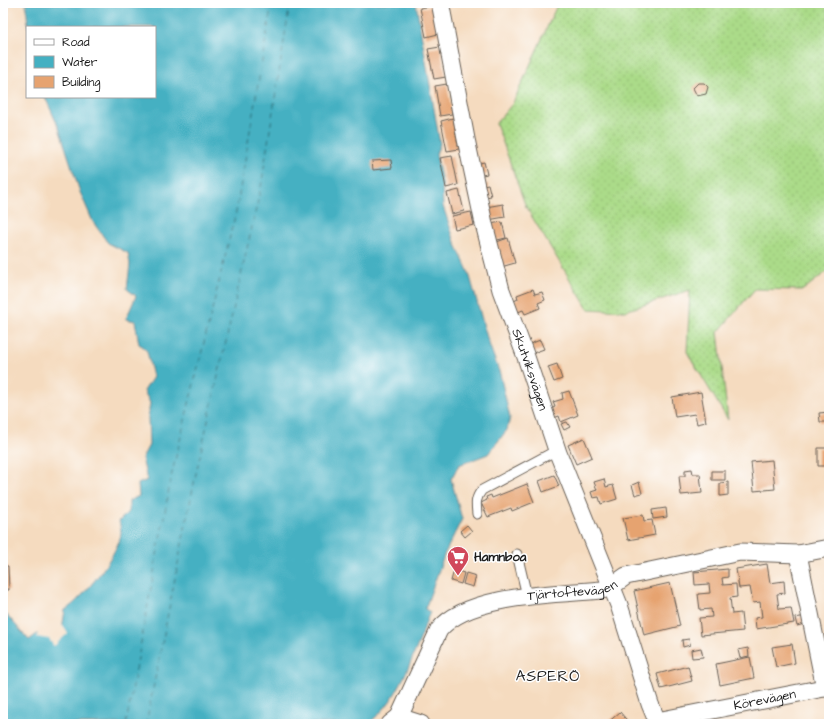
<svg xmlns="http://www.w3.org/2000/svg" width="832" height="727" font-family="'Architects Daughter',sans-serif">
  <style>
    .grass { fill: url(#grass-dots); stroke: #647c52 }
    .water { fill: #44b0c2; stroke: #30666f }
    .pier { fill: #f5dbbf }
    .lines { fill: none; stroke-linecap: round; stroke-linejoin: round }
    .ferry { stroke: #2e5f67; stroke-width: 1; stroke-dasharray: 5 4; stroke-linecap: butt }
    .building { fill: #e6a370 }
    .service-casing { stroke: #685f55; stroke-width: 11 }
    .minor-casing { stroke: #685f55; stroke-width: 19 }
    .service { stroke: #fff; stroke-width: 9 }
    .minor { stroke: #fff; stroke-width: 17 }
    .labels { text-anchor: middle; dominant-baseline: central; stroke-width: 3; stroke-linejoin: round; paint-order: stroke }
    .street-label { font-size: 13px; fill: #1c1c1c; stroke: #fff }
    .poi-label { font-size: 13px; font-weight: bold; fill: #1c1c1c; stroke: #fff; text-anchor: start }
    .quarter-label { font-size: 15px; letter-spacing: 1px; fill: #1c1c1c; stroke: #fff }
  </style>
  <defs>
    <pattern id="grass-dots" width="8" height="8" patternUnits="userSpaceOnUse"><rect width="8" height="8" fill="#abdb89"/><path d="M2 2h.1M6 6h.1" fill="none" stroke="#93bb76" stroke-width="1.8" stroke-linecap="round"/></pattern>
  </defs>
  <rect width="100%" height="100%" fill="#fff"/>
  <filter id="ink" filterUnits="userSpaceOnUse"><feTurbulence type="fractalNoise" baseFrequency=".025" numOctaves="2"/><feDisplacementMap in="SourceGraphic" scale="8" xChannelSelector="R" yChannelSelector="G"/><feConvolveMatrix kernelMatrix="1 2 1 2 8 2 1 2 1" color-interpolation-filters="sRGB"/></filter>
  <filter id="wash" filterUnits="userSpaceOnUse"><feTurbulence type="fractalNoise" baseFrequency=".012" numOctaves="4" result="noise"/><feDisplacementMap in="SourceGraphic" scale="16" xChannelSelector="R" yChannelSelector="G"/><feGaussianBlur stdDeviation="0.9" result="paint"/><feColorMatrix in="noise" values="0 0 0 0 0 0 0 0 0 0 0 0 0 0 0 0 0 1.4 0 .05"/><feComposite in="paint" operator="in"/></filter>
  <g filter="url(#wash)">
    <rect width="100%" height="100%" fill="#f5dbbf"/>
    <path class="grass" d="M558 3H829V270L803 290 755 289 718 332 728 420 687 352 690 290 625 311 588 309 526 207 496 123 513 103Z"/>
    <path class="water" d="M26 3H416L440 144 436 154 442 183 443 206 455 242 469 273 488 341 500 374 510 418 507 430 488 454 459 465 451 479 462 519 445 553 425 609 430 612 428 617C425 623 424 629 422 635 408 667 397 704 367 724H3V615L6 614 29 640 37 634 54 637 62 629 65 610C82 600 119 553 121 533 121 530 120 525 119 521L129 512V501L139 496 138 484 147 480 142 458 149 445 148 418 150 403 144 391 153 377 147 351 139 344 135 321 126 319 136 296 127 289 130 264 128 253 108 243 93 222 80 192 59 128 45 97H155V27H28Z"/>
    <path class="pier" d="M63 625 68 633 54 646 49 639 37 637 38 632 54 635Z"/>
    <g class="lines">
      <path class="ferry" d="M126 724 172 473 236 212 272 3
        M146 724 195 478 261 187 290 3"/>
    </g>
    <g id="blocks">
      <path class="building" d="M432 6 438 34 426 37 420 8Z
        M440 47 446 77 434 79 428 49Z
        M698 83H704L708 87 706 94 697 96 693 88Z
        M447 84 452 114 440 116 435 86Z
        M453 118 459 149 447 151 441 121Z
        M452 156 458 185 446 188 440 158Z
        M391 160 392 168 373 170 372 161Z
        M484 162 487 174 478 176 476 164Z
        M488 184 491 196 481 198 479 186Z
        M459 190 464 211 452 214 447 193Z
        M503 204 505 217 488 220 486 207Z
        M471 212 474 225 455 229 452 216Z
        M502 222 506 238 493 241 490 224Z
        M508 238 515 263 501 267 494 243Z
        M533 289 535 294 542 292 545 300 538 303 540 308 525 314 523 310 518 312 514 301 518 299 517 295Z
        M540 340 544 349 533 353 530 344Z
        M557 364 562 379 554 382 548 367Z
        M569 391 578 415 561 422 559 416 554 418 551 409 555 407 553 402 563 399 562 393Z
        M701 392 706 422 697 424 695 414 675 417 672 397Z
        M829 412V422H820L819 413Z
        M567 422 570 427 564 430 561 424Z
        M584 438 592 457 576 464 568 445Z
        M818 448H829V466H818Z
        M772 460 775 489 754 491 751 462Z
        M692 469 693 474H700L702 493 681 495 679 476H685V470Z
        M712 471H725V480H712Z
        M554 475 559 486 543 492 539 481Z
        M604 479 606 487 613 485 617 499 601 504 599 497 593 498 591 492 597 490 594 482Z
        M639 482 642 493 635 495 632 485Z
        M728 482V495L720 496V483Z
        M527 484 534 502 512 511 511 508 488 517 481 503 487 500 486 497 491 495 492 498Z
        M666 508 667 517 653 519 652 510Z
        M643 515 644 521 652 520 655 535 628 540 623 518Z
        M467 525 472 531 465 537 460 531Z
        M767 564 770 583 784 581 785 593 777 594 779 609 791 608 794 623 756 629 755 618 762 617 760 602 753 603 750 587 739 588 736 569Z
        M3 566H8L9 590H3Z
        M728 569V577L722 578 723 585 736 584 737 597 730 598 732 614 741 613 743 631 701 635 699 618 712 617 711 609 700 610 698 594 710 593 709 584 695 585 694 572Z
        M454 570 464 573 461 584 451 581Z
        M466 573 476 576 473 587 463 584Z
        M670 583 680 626 644 635 634 591Z
        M806 616 808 623 797 626 795 618Z
        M689 639 690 645 683 647 682 640Z
        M792 644 795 663 776 667 772 647Z
        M701 648 703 657 692 658 691 650Z
        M748 648 749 656 740 658 738 650Z
        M750 657 754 678 720 685 716 664Z
        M688 666 692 681 661 689 657 674Z
        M620 712 630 724H606Z"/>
    </g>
  </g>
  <g filter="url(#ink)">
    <use href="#blocks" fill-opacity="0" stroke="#685f55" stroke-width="1"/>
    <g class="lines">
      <g class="service-casing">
        <path id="service" d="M477 514C476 504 475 498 482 490L557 450
          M517 554 527 596"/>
      </g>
      <g class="minor-casing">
        <g id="minor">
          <path id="s1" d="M441 7 466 139 484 224 501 290 526 357 558 453 619 605 650 704 657 721"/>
          <path d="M798 554 825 688"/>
          <path d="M399 717 421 724"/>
          <path id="s2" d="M390 724 399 717 439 630C467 594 559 594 602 590L612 586 626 576 740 552 798 554 829 548"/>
          <path id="s3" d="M654 724 657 721 829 687"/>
        </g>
      </g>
      <use href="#service" class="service"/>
      <use href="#minor" class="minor"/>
    </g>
  </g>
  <defs>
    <g id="supermarket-pin" transform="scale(1.15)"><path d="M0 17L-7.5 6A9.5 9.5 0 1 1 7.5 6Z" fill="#d1495b" stroke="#fff"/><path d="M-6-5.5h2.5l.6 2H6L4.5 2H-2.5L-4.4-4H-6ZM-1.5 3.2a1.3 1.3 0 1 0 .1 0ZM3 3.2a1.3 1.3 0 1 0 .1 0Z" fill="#fff"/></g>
  </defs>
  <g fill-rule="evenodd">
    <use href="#supermarket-pin" x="458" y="557"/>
  </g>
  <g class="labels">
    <g class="street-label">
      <text stroke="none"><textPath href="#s1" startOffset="374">Skutviksvägen</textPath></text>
      <text stroke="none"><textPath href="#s2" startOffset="249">Tjärtoftevägen</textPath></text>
      <text stroke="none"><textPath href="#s3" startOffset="114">Körevägen</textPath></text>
    </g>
    <g class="poi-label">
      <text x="474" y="557">Hamnboa</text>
    </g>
    <g class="quarter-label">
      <text x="548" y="676">ASPERÖ</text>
    </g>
  </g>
  <rect width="832" height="727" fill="none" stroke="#fff" stroke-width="16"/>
  <rect x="26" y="26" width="130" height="72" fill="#ffffff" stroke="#a4a4a4"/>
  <rect x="34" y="39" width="20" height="6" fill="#ffffff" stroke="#a4a4a4"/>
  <text x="62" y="46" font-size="12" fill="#1c1c1c">Road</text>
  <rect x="34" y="56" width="20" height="12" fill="#44b0c2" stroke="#a4a4a4"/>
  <text x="62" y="66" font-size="12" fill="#1c1c1c">Water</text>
  <rect x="34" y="76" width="20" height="12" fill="#e6a370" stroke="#a4a4a4"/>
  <text x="62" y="86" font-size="12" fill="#1c1c1c">Building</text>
</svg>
